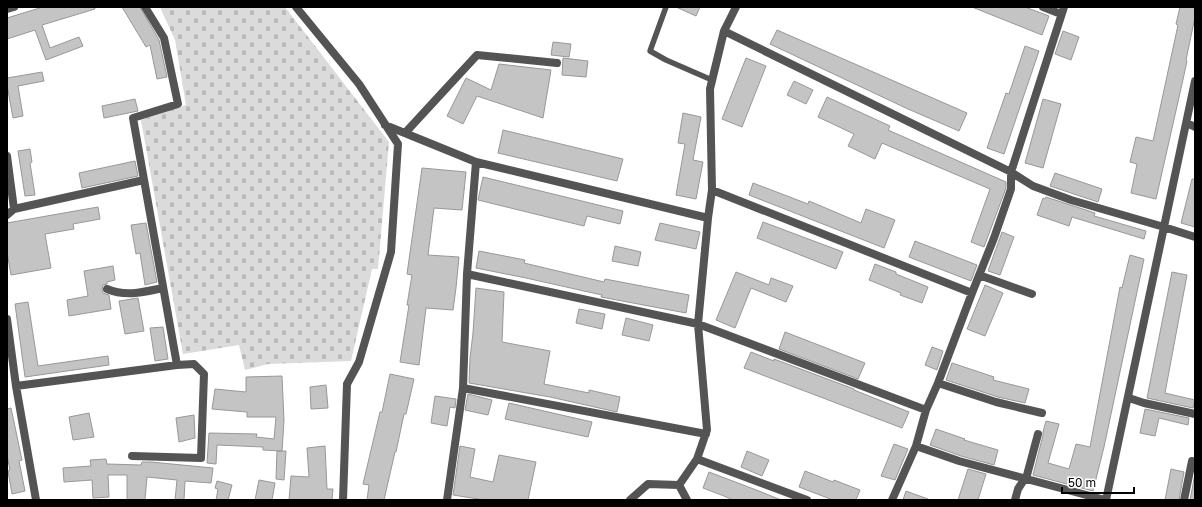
<svg xmlns="http://www.w3.org/2000/svg" width="1202" height="507" font-family="'Golos Text',sans-serif">
  <style>
    .cemetery { fill: url(#cemetery-stones) }
    .building { fill: #c4c4c4; stroke: #989898 }
    .lines { fill: none; stroke-linecap: round; stroke-linejoin: round }
    .lane { stroke: #545454; stroke-width: 5.5 }
    .street { stroke: #545454; stroke-width: 8 }
  </style>
  <defs>
    <pattern id="cemetery-stones" width="16" height="16" patternUnits="userSpaceOnUse"><rect width="16" height="16" fill="#dbdbdb"/><path d="M2 7V4a2 2 0 0 1 4 0v3zM10 15v-3a2 2 0 0 1 4 0v3z" fill="#bababa"/></pattern>
  </defs>
  <rect width="100%" height="100%" fill="#fff"/>
  <path class="cemetery" d="M160 7H285L389 142 378 269H372L351 361 268 364 245 370 239 345 183 354 141 120 186 105 175 40Z"/>
  <path class="building" d="M43 7H95V9L42 25 50 48 79 37 83 46 46 60 35 30 7 39V18Z
    M122 7H140L159 40 167 77 157 79 150 45 146 47Z
    M676 7H700L696 16Z
    M972 7H1025L1049 16 1042 35Z
    M1180 7H1195V17L1186 60 1187 61 1182 84 1156 199 1131 193 1137 164 1130 162 1136 137 1153 141 1178 25 1176 24Z
    M777 30 967 113 959 131 908 109 770 44Z
    M1063 31 1079 37 1071 60 1055 54Z
    M553 42 571 44 569 57 551 55Z
    M1025 46 1039 51 1004 154 987 148 1006 93 1009 94Z
    M563 58 588 61 586 77 562 75Z
    M746 58 766 66 742 127 722 119Z
    M499 64 551 70 543 118 477 96 463 124 447 116 466 78 491 90Z
    M42 72 44 81 18 86 23 116 13 118 7 85V78Z
    M794 81 813 90 806 104 787 95Z
    M827 97 890 126 888 130 1006 182V188L984 247 971 242 990 189 882 143 875 159 848 146 854 134 818 117Z
    M135 99 138 111 104 118 102 106Z
    M1043 99 1061 104 1043 168 1025 163Z
    M683 113 701 117 693 160 703 162 696 199 676 195 685 144 678 143Z
    M503 130 623 159 617 181 498 153Z
    M30 149 32 162 30 163 35 195 25 196 18 151Z
    M135 161 138 176 82 188 79 173Z
    M422 168 466 172 462 210 434 208 428 255 459 257 456 288 453 310 426 308 419 365 400 362 409 305H407L412 275 407 274Z
    M1055 173 1102 189 1098 202 1050 186Z
    M483 177 623 211 620 224 587 216 584 226 478 200Z
    M1192 179H1195V227L1181 223Z
    M753 183 808 204 809 201 861 223 866 209 895 220 884 248 749 195Z
    M1046 197 1095 213 1094 216 1146 231 1144 239 1072 217 1069 226 1037 215 1043 198 1045 199Z
    M98 207 100 219 73 224 74 229 45 234 51 268 11 275 7 252V223Z
    M763 222 843 252 836 269 757 238Z
    M146 223 157 282 145 285 140 253 136 254 131 225Z
    M660 223 700 232 696 249 655 240Z
    M1002 232 1014 237 1000 275 988 271Z
    M915 241 977 265 971 281 909 257Z
    M615 246 641 252 638 266 612 261Z
    M479 251 525 260 524 263 604 282 605 279 689 295 686 313 601 297 602 295 526 278 476 268Z
    M1130 255 1144 259 1104 447 1093 491 1033 475 1043 435V432L1046 421 1059 424 1048 463 1069 469 1076 444 1090 447 1120 287 1122 288Z
    M875 264 896 272V274L928 287 922 303 900 295 901 293 869 280Z
    M113 266 115 280 107 282V284L103 285 102 290 103 293 109 295 111 309 69 316 67 300 88 296 84 271Z
    M736 272 769 285 771 278 793 286 786 302 751 288 735 328 716 320Z
    M1172 272 1187 275 1165 393 1195 400 1193 408 1147 398Z
    M985 285 1003 293 985 336 967 329Z
    M476 288 504 292 502 342 550 351 544 384 589 393V390L620 397 617 412 550 397 469 383 470 358 473 333Z
    M138 298 144 331 125 334 119 301Z
    M28 302 38 366 108 356 109 365 25 377 15 304Z
    M579 309 605 314 602 329 576 323Z
    M626 318 653 325 649 341 622 335Z
    M163 327 168 359 155 361 150 328Z
    M785 332 865 363 858 379 779 349Z
    M932 347 943 351 937 370 925 365Z
    M751 352 774 361V359L854 389V390L909 412 902 428 744 368Z
    M952 363 994 377 993 380 1029 389 1025 403 998 397 946 380Z
    M390 374 414 379 406 414H404L396 452H395L384 500H367L369 485 363 484 380 412H382Z
    M282 376 284 421 282 451 263 450V447L217 445 216 464 207 463 209 433 257 434 256 437 274 439 276 417H247V412L212 409 215 389 246 392V377Z
    M326 385 328 408 311 409 310 387Z
    M468 394 492 400 488 415 465 410Z
    M435 396 456 399 455 408 450 407 447 426 431 423Z
    M509 403 592 422 588 437 505 419Z
    M11 408 22 460 19 461 25 491 12 494 8 471 10 470 7 455V409Z
    M1145 409 1189 418 1188 425 1159 418 1155 436 1140 433Z
    M89 413 94 437 73 440 69 417Z
    M194 415 195 438 179 442 176 418Z
    M936 429 965 439 964 440 998 450 994 465 961 456 930 445Z
    M894 444 908 449 895 480 881 476Z
    M325 446 327 489H333L332 500H289L291 476 309 477 307 448Z
    M460 446 475 449 470 477 493 482 499 455 536 462 528 500H485L453 495Z
    M277 451H286L284 480 276 479Z
    M747 451 769 460 762 476 741 467Z
    M106 459 107 464 141 465 142 462H151L213 468 211 483 185 481 184 500H175L177 480 147 477 145 500H127V475H108L109 497 93 498 92 480 64 482 63 468 91 466 90 460Z
    M968 469 986 474 978 500H958Z
    M1171 469 1184 472 1179 500H1165Z
    M805 471 833 482 834 480 860 490 856 500H833L799 487Z
    M709 472 759 491 781 500H733L724 496 703 488Z
    M1195 474V500H1190Z
    M259 480 275 483 272 500H255Z
    M217 481 232 485 228 500H216L218 489 215 488Z
    M906 491 928 499V500H903Z"/>
  <g class="lines">
    <path class="lane" d="M666 7 650 51 666 60 712 80"/>
    <path class="street" d="M296 7 359 84 398 144 391 252 359 362 347 384 343 500
      M1043 7 1061 14
      M7 9 14 7
      M724 31 1011 172 1033 186 1071 200 1164 227 1195 237
      M1187 123 1195 127
      M385 125 476 162 708 218
      M405 133 477 55 557 63
      M7 156 14 209
      M712 190 972 293
      M7 215 14 209 144 180
      M467 274 698 324 926 410
      M979 275 1032 294
      M107 289C126 297 144 292 163 288
      M7 319 16 386 36 500
      M938 383 996 402 1042 413
      M16 386 177 365
      M463 388 706 434
      M1129 398 1144 403 1195 414
      M916 446 959 461 1105 500
      M132 456 201 458 204 374 194 364 177 365 133 118 178 104 164 38 145 7
      M697 459 807 500
      M679 485 697 459 707 430 698 324 708 218 712 190 710 89 724 31 736 7
      M447 500 463 388 467 274 476 162
      M630 500 648 484 679 485 687 500
      M892 500 916 446 926 410 938 383 972 293 994 238 1011 189V172L1064 7
      M1015 500 1018 489 1027 475 1038 434
      M1106 500 1195 81
      M1184 500 1192 461"/>
  </g>
  <rect width="1202" height="507" fill="none" stroke="#000000" stroke-width="16"/>
  <path d="M1062 487v6h72v-6" fill="none" stroke="#000000" stroke-width="2"/>
  <text x="1068" y="487" font-size="12" fill="#000000" stroke="#ffffff" stroke-width="3" paint-order="stroke">50 m</text>
</svg>
